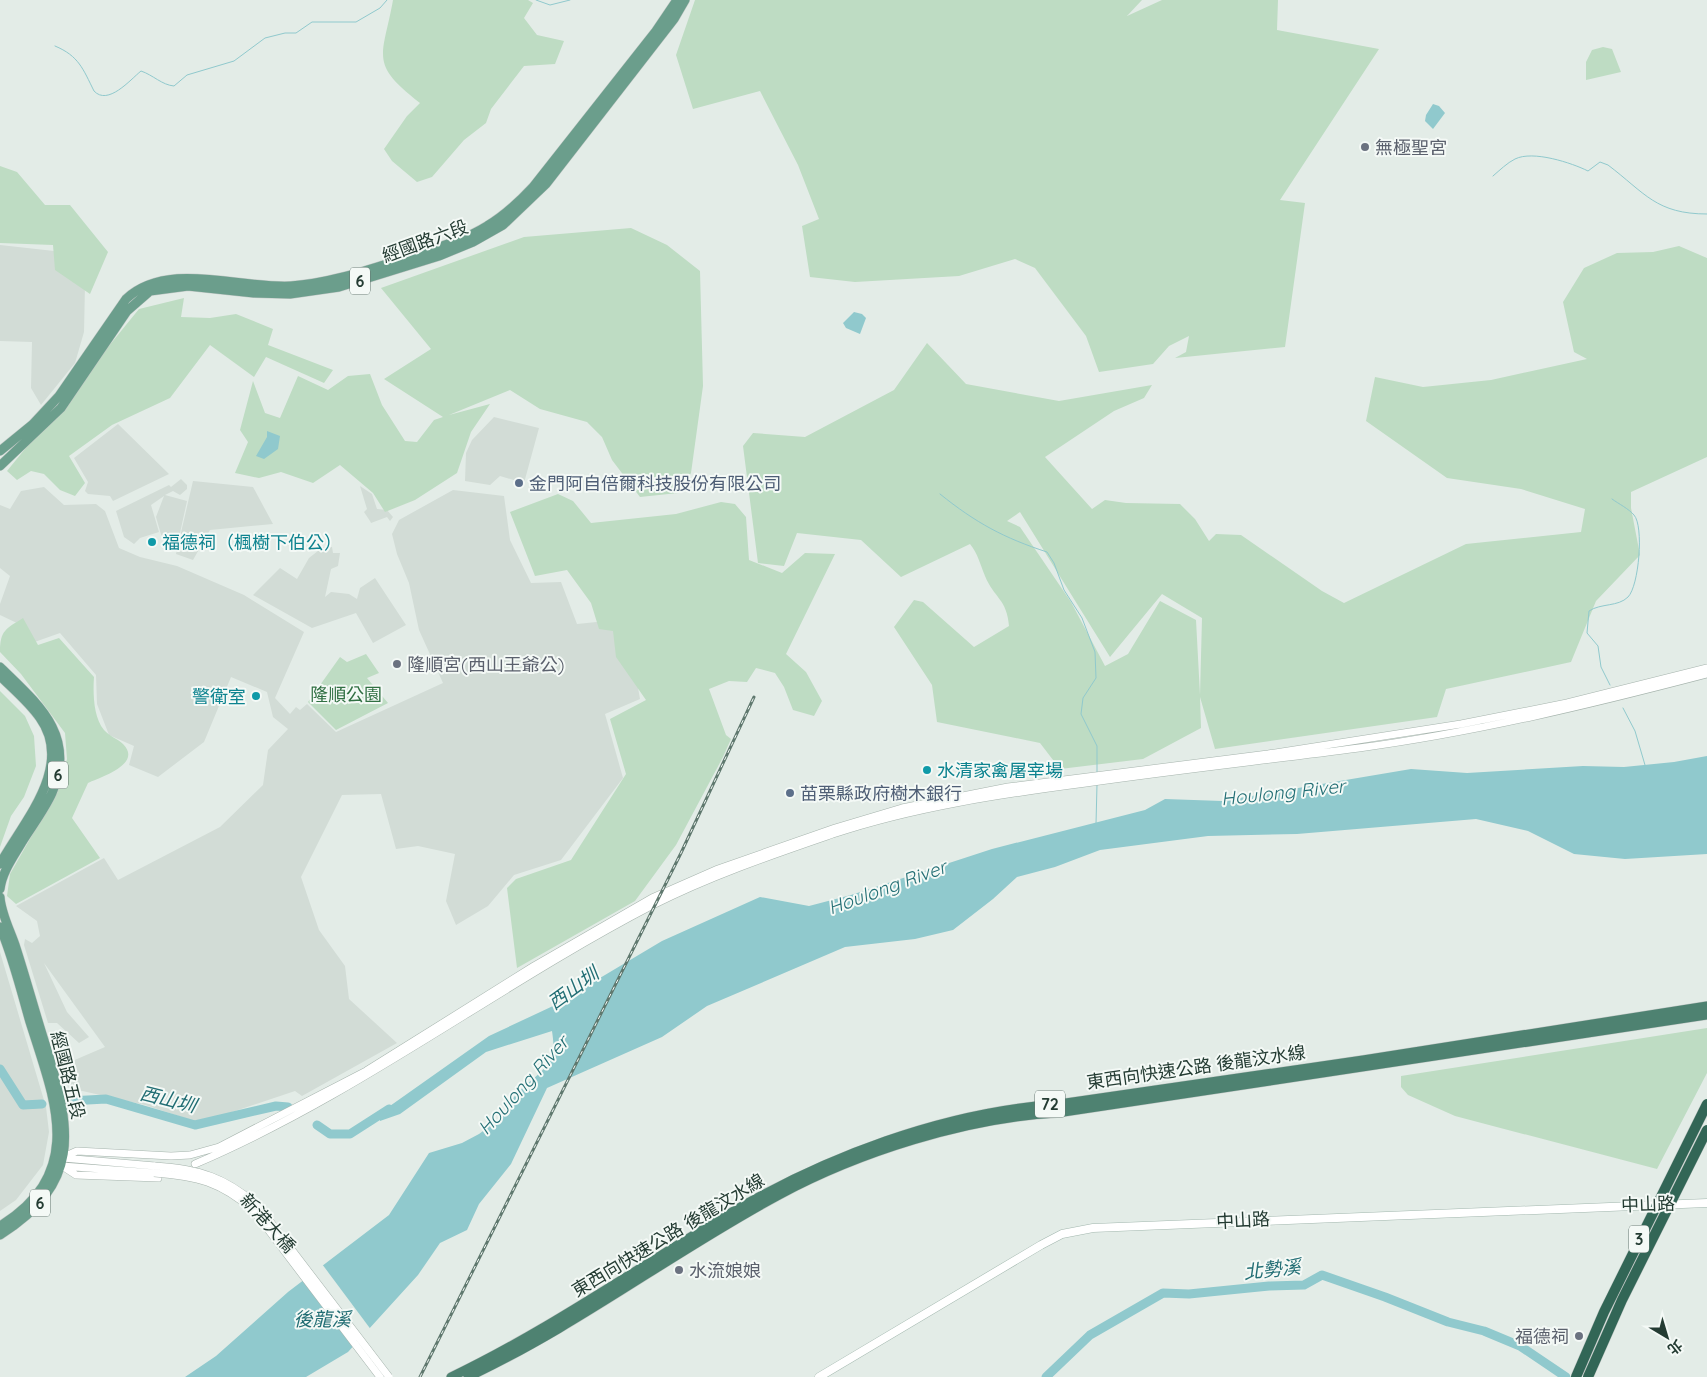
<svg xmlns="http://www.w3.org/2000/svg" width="1707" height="1377" font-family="Quicksand,'Noto Sans TC',sans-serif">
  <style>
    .built { fill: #d2dcd6 }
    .green { fill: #bedcc3; fill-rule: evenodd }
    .water { fill: #90c9cd }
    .pier { fill: #e3ece7 }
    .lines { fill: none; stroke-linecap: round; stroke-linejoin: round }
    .stream { stroke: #90c9cd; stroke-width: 1 }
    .river { stroke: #90c9cd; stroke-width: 9 }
    .tertiary-casing { stroke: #a6b4ad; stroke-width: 8 }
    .secondary-casing { stroke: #a2b7ae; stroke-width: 9 }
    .primary-casing { stroke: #c2c8c6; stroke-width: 10 }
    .trunk-casing { stroke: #c2c8c6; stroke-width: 10 }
    .tertiary { stroke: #fff; stroke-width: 7 }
    .secondary { stroke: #fff; stroke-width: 8 }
    .primary { stroke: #6b9e8c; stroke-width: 9 }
    .trunk { stroke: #4e8271; stroke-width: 9 }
    .rail-casing { stroke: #5f786e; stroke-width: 3 }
    .rail { stroke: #f4f9f6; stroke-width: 1; stroke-dasharray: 4; stroke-linecap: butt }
    .tertiary-bridge-casing { stroke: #a6b4ad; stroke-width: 8; stroke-linecap: butt }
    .motorway-bridge-casing { stroke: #c2c8c6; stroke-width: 11; stroke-linecap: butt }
    .tertiary-bridge { stroke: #fff; stroke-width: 7 }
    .motorway-bridge { stroke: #326656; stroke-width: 10 }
    .worship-dot { fill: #6b7280; stroke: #f4f9f6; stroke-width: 2 }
    .service-dot { fill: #5c6f8a; stroke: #f4f9f6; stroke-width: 2 }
    .culture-dot { fill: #0f9aa8; stroke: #f4f9f6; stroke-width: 2 }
    .labels { text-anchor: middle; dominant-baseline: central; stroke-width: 4; stroke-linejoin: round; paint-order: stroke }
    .shield { fill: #f4f9f6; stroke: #62756e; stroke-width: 1 }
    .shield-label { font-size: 16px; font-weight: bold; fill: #243c33 }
    .worship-label { font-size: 18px; fill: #5b616d; stroke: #f4f9f6; text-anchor: start }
    .street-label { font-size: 18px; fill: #243c33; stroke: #f4f9f6 }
    .service-label { font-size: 18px; fill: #4e5e75; stroke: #f4f9f6; text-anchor: start }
    .culture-label { font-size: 18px; fill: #0d838f; stroke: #f4f9f6; text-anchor: start }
    .park-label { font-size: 18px; fill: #317043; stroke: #f4f9f6 }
    .water-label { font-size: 19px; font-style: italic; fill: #226e74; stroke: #f4f9f6 }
  </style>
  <rect width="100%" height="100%" fill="#e3ece7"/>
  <path class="built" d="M0 245 63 252 85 285 84 332 75 363 41 405 31 388 32 342 0 341Z
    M494 417 539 428 524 483 500 476 490 485 465 481 466 453 472 440Z
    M118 424 169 474 113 501 110 496 88 494 85 491 88 482 74 458Z
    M181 479 187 485V489L180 495 173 491 165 495 187 501 178 542 162 538 156 517 164 496 151 505 159 532 140 538 134 544 124 537 116 511 169 485 171 487Z
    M193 481 253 487 273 524 210 530 193 560 176 554Z
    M360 486 372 494 377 509 387 510 393 517 390 521 387 517 371 523 370 521 364 512 367 509Z
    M44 487 64 505 96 504 105 511 119 548 140 557 177 566 244 595 304 632 275 698 290 714 296 707 300 710 307 704 336 732 443 683 419 630 409 583 397 554 392 534 399 520 453 490 504 496 510 540 531 583 561 582 577 624 626 619 640 699 605 714 623 778 561 860 514 875 488 906 456 925 446 901 455 854 418 846 396 849 381 794 342 795 301 877 319 930 345 966 349 999 397 1043 302 1096 295 1091 208 1120 194 1121 145 1105 69 1088 63 1065 105 1047 44 963 67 1012 89 1037 79 1043 57 1023H48L24 945 25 939 32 943 40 936 37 921 16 906 104 858 118 880 220 827 263 785 268 750 288 729 273 717 267 692 231 677 204 742 158 777 129 765 134 746 109 735 97 704 96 675 60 633 29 644 19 624 0 615V604L10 576 0 568V505L10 509 21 491Z
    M323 547H332L333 553H340L338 566 331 569 325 597 331 592 349 594 357 599 360 588 375 578 406 625 373 643 356 613 312 628 253 595 280 568 297 579 309 558Z
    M0 952 46 1107 49 1132 43 1165 16 1200 0 1211Z"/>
  <path class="green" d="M393 0H528L533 3 524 18 537 35 564 41 555 64 524 66 491 109 486 123 464 140 432 177 417 182 392 161 384 149 407 116 420 103C368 63 383 57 393 0Z
    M695 0H1142L1127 16 1162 0H1278L1277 30 1379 49 1280 200 1305 203 1285 347 1175 358 1186 352 1189 336 1169 346 1153 364 1099 372 1086 336 1035 268 1015 259 959 276 855 282 810 277 802 226 819 219 798 165 760 91 693 109 676 55Z
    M1603 47 1612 49 1621 72 1586 80V62L1592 50Z
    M0 166 17 172 45 205H70L108 252 90 294 55 270 53 245 0 243Z
    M631 228 667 245 700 271 703 386 691 473 678 493 640 497 612 460 602 437 587 422 540 409 510 390 449 415 490 404 471 432 457 473 415 500 385 512 373 493 340 465 313 483 281 472 259 478 235 473 248 442 240 430 253 381 265 413 280 418 298 376 328 390 348 376 370 374 382 405 405 441 417 442 434 420 443 417 384 379 431 349 381 288 524 237Z
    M1679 246 1707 258V457L1631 492V508L1640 555 1596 601 1571 662 1446 689 1437 717 1215 749 1200 697 1201 728 1143 759 1060 769 1040 743 937 722 932 685 894 627 914 600 923 602 974 647 1009 626C1007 599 994 598 985 576 980 564 978 554 970 544L901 577 861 540 797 533 784 566 758 563 743 446 753 433 805 437 894 390 927 343 966 384 1059 401 1152 385 1144 398 1114 411 1045 457 1092 509 1105 500 1126 503 1180 504 1195 519 1209 541 1216 534 1241 535 1322 591 1344 603 1466 544 1581 532 1585 509 1521 489 1447 478 1366 421 1375 377 1423 387 1491 380 1587 359 1574 352 1563 302 1584 268 1617 253 1653 252ZM1020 512 1110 657 1162 594 1202 618 1200 695 1196 620 1160 601 1128 654 1105 666 1071 602 1020 527 1007 521Z
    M184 298 181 317 210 318 236 314 273 329 268 345 333 370 324 383 266 357 254 377 210 345 170 398 112 425 69 456 85 483 75 496 60 490 44 474 31 471 17 480 7 471 139 309Z
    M558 494 573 501 591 523 676 514 721 502 735 504 746 517 749 560 782 573 805 553 835 554 786 654 806 672 822 701 814 716 793 710 784 687 775 673 756 668 747 682 729 681 709 689 726 735 731 739 723 757 676 845 635 901 517 968 507 888 516 879 571 860 626 774 610 719 646 700 616 657 613 631 599 629 591 603 567 570 535 576 510 512Z
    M23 618 38 645 59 638 94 677C93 692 93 717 104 730 109 736 118 739 123 744 143 764 101 777 88 783L72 818 100 858 16 904 7 896 10 874 60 786 67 759 65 733 21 674 0 652C0 630 6 629 23 618Z
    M366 654 379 673 367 678 388 703 336 730 308 702 340 657 347 662Z
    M0 691 25 716 34 736 36 766 24 797 11 816 0 847Z
    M1707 1028V1073L1657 1169 1455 1116 1408 1095 1401 1087V1076Z"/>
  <path class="water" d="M1433 104 1439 106 1445 113 1433 129 1425 121 1426 115Z
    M854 312 862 314 866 318 860 334 846 328 843 323Z
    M267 431 280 436 278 449 264 459 256 456 267 437Z
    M1707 756V854L1625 859 1574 854 1528 831 1476 819 1297 834 1208 836 1100 850 1055 867 1017 877 993 899 953 930 915 939 845 947 707 1006 662 1037 547 1088 511 1164 479 1204 467 1230 440 1243 418 1275 348 1352 306 1377H185L216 1356 288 1292 389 1215 429 1153 462 1143 479 1134 506 1114C511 1086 551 1075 553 1051 554 1045 553 1038 552 1031L486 1052 400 1114 380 1121V1113L489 1036 553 1006 662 941 760 897 809 906 851 895 992 849 1145 810 1165 799 1222 801 1411 769 1467 773 1583 766 1624 767 1674 762Z"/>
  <path class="pier" d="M322 1264 372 1331 359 1344 308 1274Z"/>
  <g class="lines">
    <path class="stream" d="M536 0 550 5 570 0
      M55 46C79 56 83 69 94 91 108 106 130 80 141 71 153 75 162 85 174 86L187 75 234 61 265 38 285 33H296L312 22H356L380 8 387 0
      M1493 176C1500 170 1507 163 1515 159 1533 150 1572 163 1588 171L1600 162 1608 165C1645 193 1656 214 1707 214
      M940 494C976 523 1004 538 1047 552L1054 563 1064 590 1082 618 1095 652 1096 678 1083 698 1081 714 1097 746V774
      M1610 685 1601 667 1598 646 1587 633 1589 611C1601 603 1618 607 1628 597 1639 586 1644 526 1634 515 1629 509 1619 504 1612 499
      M1623 708 1635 731 1645 765
      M1096 824 1097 785"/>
    <path class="river" d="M0 1069 23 1105 42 1104
      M69 1101 106 1099 195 1125 276 1106 288 1107
      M317 1125 330 1134H350L389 1109
      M1046 1377 1090 1335 1163 1293 1189 1294 1269 1286 1304 1285 1322 1275 1385 1297 1448 1322 1484 1331 1520 1346 1566 1377"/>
    <g class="tertiary-casing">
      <path id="tertiary" d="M63 1158 155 1166
        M59 1159 77 1151 171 1156 190 1155 219 1147 366 1071 534 966 652 898 718 869 835 828 902 808 1008 787 1268 754 1461 724 1567 703 1707 668
        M56 1162 76 1175 158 1178
        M195 1164C357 1095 497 986 653 905 710 876 772 855 833 834 914 807 1002 794 1086 783 1177 770 1268 760 1359 748 1477 732 1592 704 1707 674
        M62 1166 154 1173"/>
    </g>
    <g class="secondary-casing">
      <path id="secondary" d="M819 1377 1041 1245 1062 1234 1093 1228 1707 1203"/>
    </g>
    <g class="primary-casing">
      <path id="primary" d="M0 451 33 424 59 396 126 299C168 260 239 289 291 286 332 283 370 269 409 257 435 248 463 241 487 226 504 216 519 202 533 187L656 31 677 0
        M0 466 61 408 127 311 150 291 188 286 254 293 290 294 339 287 439 256 473 242 503 225 546 184 674 19 685 0
        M0 667C38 704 77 735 52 793 45 809 32 826 22 842 14 856 2 872 0 889
        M0 676C13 689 29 702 40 718 75 767 23 822 0 864
        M0 897C1 914 11 932 16 948 27 982 36 1016 47 1050 72 1132 81 1183 0 1235
        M0 927C13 957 21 991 30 1022 55 1101 87 1172 0 1226"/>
    </g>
    <g class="trunk-casing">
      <path id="trunk" d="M451 1377C547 1331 634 1270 725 1216 825 1157 943 1112 1059 1104L1363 1060 1707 1006
        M468 1377C577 1326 673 1252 779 1195 859 1152 966 1118 1057 1113L1707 1015"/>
    </g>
    <use href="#tertiary" class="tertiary"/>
    <use href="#secondary" class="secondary"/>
    <use href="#primary" class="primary"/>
    <use href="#trunk" class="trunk"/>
    <g class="rail-casing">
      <path id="rail" d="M420 1377 681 853 754 697"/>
    </g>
    <use href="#rail" class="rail"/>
    <g class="tertiary-bridge-casing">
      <path id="tertiary-bridge" d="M155 1166C199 1169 226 1177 259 1207L389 1377
        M154 1173C197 1176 221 1182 254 1211L380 1377"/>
    </g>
    <g class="motorway-bridge-casing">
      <path id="motorway-bridge" d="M1576 1377 1604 1312 1707 1104
        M1588 1377 1622 1300 1707 1130"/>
    </g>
    <use href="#tertiary-bridge" class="tertiary-bridge"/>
    <use href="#motorway-bridge" class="motorway-bridge"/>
  </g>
  <g class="worship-dot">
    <circle cx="1365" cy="147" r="5"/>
    <circle cx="397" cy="664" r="5"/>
    <circle cx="679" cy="1270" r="5"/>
    <circle cx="1579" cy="1336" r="5"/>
  </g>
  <g class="service-dot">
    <circle cx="519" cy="483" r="5"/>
    <circle cx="790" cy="793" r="5"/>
  </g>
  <g class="culture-dot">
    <circle cx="152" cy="542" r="5"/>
    <circle cx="256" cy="696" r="5"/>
    <circle cx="927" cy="770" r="5"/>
  </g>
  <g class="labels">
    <g class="shield">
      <rect x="350" y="267.5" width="20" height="27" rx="4"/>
      <rect x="48" y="761.5" width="20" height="27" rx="4"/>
      <rect x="1035" y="1090.5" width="30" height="27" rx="4"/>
      <rect x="30" y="1189.5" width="20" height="27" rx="4"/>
      <rect x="1629" y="1225.5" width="20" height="27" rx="4"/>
    </g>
    <g class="shield-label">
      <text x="360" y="281">6</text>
      <text x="58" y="775">6</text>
      <text x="1050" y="1104">72</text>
      <text x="40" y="1203">6</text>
      <text x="1639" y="1239">3</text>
    </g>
    <g class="worship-label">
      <text x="1375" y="147">無極聖宮</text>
      <text x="407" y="664">隆順宮(西山王爺公)</text>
      <text x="689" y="1270">水流娘娘</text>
      <text x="1569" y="1336" text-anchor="end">福德祠</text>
    </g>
    <g class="street-label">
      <text transform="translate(425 241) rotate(-20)">經國路六段</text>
      <text transform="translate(1196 1067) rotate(-8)">東西向快速公路 後龍汶水線</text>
      <text transform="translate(68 1075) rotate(76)">經國路五段</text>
      <text transform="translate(1648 1204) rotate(-2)">中山路</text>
      <text transform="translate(1243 1220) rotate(-3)">中山路</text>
      <text transform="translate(268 1223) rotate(48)">新港大橋</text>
      <text transform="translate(668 1235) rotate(-31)">東西向快速公路 後龍汶水線</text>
    </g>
    <g class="service-label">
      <text x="529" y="483">金門阿自倍爾科技股份有限公司</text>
      <text x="800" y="793">苗栗縣政府樹木銀行</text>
    </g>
    <g class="culture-label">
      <text x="162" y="542">福德祠（楓樹下伯公）</text>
      <text x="246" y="696" text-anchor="end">警衛室</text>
      <text x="937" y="770">水清家禽屠宰場</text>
    </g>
    <g class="park-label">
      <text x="346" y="694">隆順公園</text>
    </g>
    <g class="water-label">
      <text transform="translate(1283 792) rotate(-6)">Houlong River</text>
      <text transform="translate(887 887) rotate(-20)">Houlong River</text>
      <text transform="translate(573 988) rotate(-36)">西山圳</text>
      <text transform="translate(523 1085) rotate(-48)">Houlong River</text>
      <text transform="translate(168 1099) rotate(14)">西山圳</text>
      <text transform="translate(1272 1269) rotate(-6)">北勢溪</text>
      <text x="322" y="1319">後龍溪</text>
    </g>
  </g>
  <g transform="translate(1667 1337) rotate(142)" stroke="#f4f9f6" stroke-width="4" paint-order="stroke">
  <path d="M0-4L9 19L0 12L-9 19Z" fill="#243c33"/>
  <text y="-8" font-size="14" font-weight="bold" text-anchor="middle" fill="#243c33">北</text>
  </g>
</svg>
